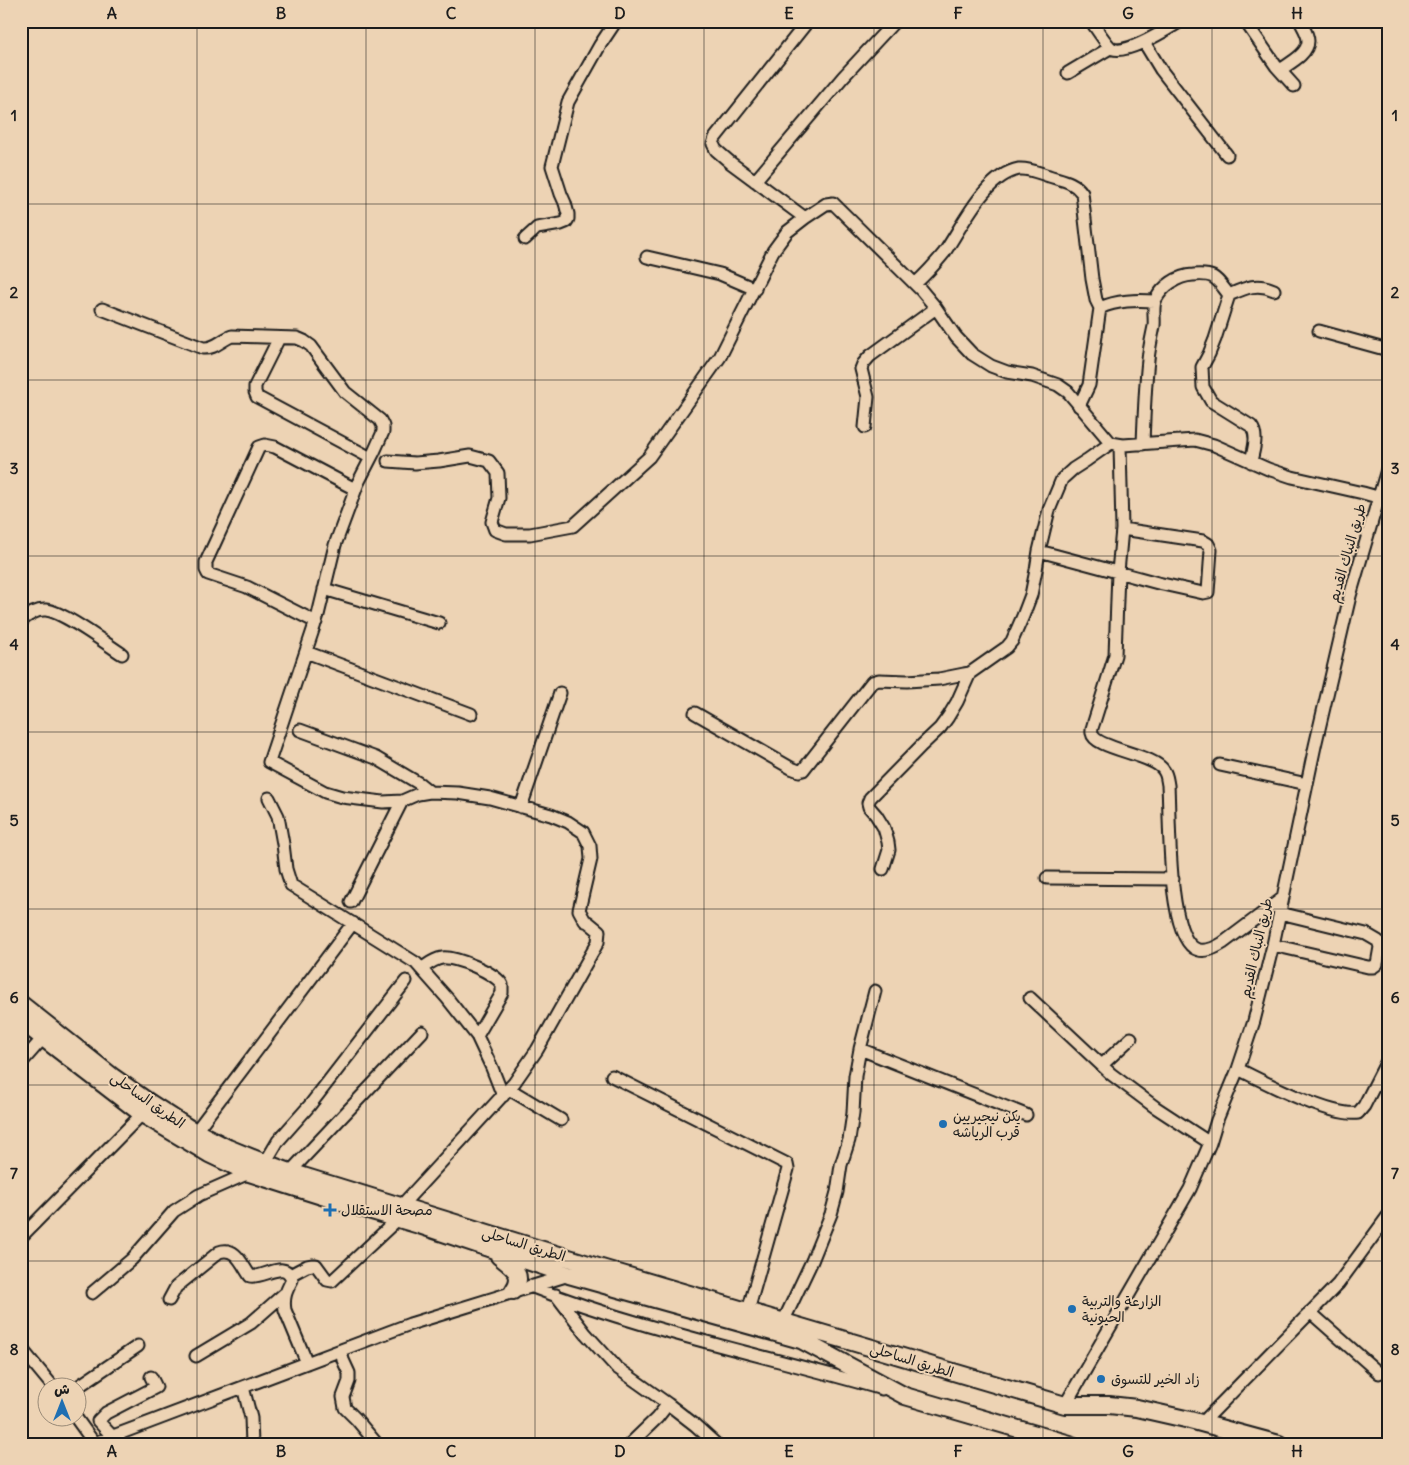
<svg xmlns="http://www.w3.org/2000/svg" width="1409" height="1465" font-family="Delius,'Playpen Sans Arabic',sans-serif">
  <style>
    .lines { fill: none; stroke-linecap: round; stroke-linejoin: round }
    .minor-casing { stroke: #1c1c1c; stroke-width: 15 }
    .highway-casing { stroke: #1c1c1c; stroke-width: 20 }
    .minor { stroke: #edd3b4; stroke-width: 11 }
    .highway { stroke: #edd3b4; stroke-width: 16 }
    .grid { fill: none; stroke: #1c1c1c; stroke-width: 1; stroke-opacity: 0.55 }
    .poi-dot { fill: #1f6fb2; stroke: #edd3b4; stroke-width: 2 }
    .labels { text-anchor: middle; dominant-baseline: central; stroke-width: 4; stroke-linejoin: round; paint-order: stroke }
    .street-label { font-size: 14px; fill: #1c1c1c; stroke: #edd3b4 }
    .poi-label { font-size: 14px; fill: #1c1c1c; stroke: #edd3b4; text-anchor: start }
    .neatline { fill: none; stroke: #1c1c1c; stroke-width: 2 }
    .grid-label { font-size: 16px; text-anchor: middle; font-weight: bold; fill: #1c1c1c }
  </style>
  <rect width="100%" height="100%" fill="#edd3b4"/>
  <filter id="ink" filterUnits="userSpaceOnUse"><feTurbulence type="fractalNoise" baseFrequency=".02" numOctaves="2"/><feDisplacementMap in="SourceGraphic" scale="10" xChannelSelector="R" yChannelSelector="G"/><feConvolveMatrix kernelMatrix="1 2 1 2 8 2 1 2 1" color-interpolation-filters="sRGB"/></filter>
  <g filter="url(#ink)">
    <g class="lines">
      <g class="minor-casing">
        <path id="minor" d="M808 21 715 138 713 144 716 150 731 163 805 218 826 204 833 203 921 290 936 308 956 337 972 354 991 366 1007 372 1032 376 1058 385 1068 392 1111 443 1123 445 1195 440 1214 445 1268 469 1292 477 1363 493 1388 500
          M1091 21C1096 28 1104 41 1110 47 1121 59 1169 28 1181 21
          M1245 21 1276 66 1294 86
          M1144 42 1161 70 1227 155
          M1280 70C1290 63 1308 54 1308 41 1308 34 1303 27 1300 21
          M1068 73 1110 48
          M755 181 843 77 895 21
          M525 239 537 228 561 224 566 222 568 219V214L565 203 561 194 552 166 568 102 600 45 616 21
          M647 257 720 274 755 289
          M915 284C925 275 935 264 944 253 962 227 985 175 1019 169 1029 168 1039 173 1049 176 1061 180 1074 181 1082 193L1092 279 1096 300 1100 308
          M102 309 203 348C215 349 221 340 232 336L297 338 304 341 311 346 345 392 380 420 383 426V432L374 452 358 483 335 545 318 615 269 762 325 792 342 797 383 802 402 801 418 794 430 792 458 793 490 798 551 815 568 822 583 832 590 846 591 859 579 910 585 921 588 922 599 931 598 942 537 1050 514 1083 401 1206
          M1319 331 1388 350
          M279 338 255 386V392L257 397 371 458
          M1079 406 1089 385 1100 308C1117 300 1136 300 1155 301
          M865 427 868 397 861 369 863 364 870 356 936 308
          M1143 444C1144 416 1145 387 1148 360 1149 348 1152 337 1154 326 1155 318 1152 306 1156 299 1163 286 1177 276 1193 275 1215 273 1216 278 1229 295
          M1120 445 1122 529 1118 572 1115 655 1094 722C1093 725 1091 730 1092 733 1094 749 1155 754 1164 771 1167 775 1167 781 1168 785 1170 818 1167 931 1194 948 1204 954 1215 948 1223 943L1283 898
          M388 461 415 463 439 461 470 456 489 461 498 473 499 498 492 522 495 530 506 534H530L573 526 649 457 720 357 773 251 787 232 805 218
          M1251 462C1253 450 1259 436 1251 426L1211 401 1203 387 1202 367 1209 354 1215 339 1229 295C1245 288 1257 282 1274 290
          M1039 551 1158 583 1203 593 1208 592 1211 550 1208 544 1203 541 1122 529
          M324 589 439 623
          M21 621C28 615 37 609 46 610 64 612 105 643 122 654
          M316 622 247 587 208 574 206 570V562L259 447 265 445 275 447 355 489
          M306 652 471 714
          M695 713 791 768 799 771 803 770 872 682 879 680 907 681 939 679 964 674 970 673 1007 647 1012 641 1023 616 1031 595 1036 570 1039 551 1049 510 1062 479 1073 469 1087 460 1111 443
          M300 730 376 758 420 784 430 792
          M1220 765 1307 784
          M269 798 278 816 283 844 286 869 291 885 416 963 447 998 477 1036 492 1068 503 1096
          M521 807 560 693
          M883 869 889 850 888 842 884 828 876 815 869 807 868 803 870 798 922 745 940 728 948 717 957 702 970 673
          M1047 878 1173 879
          M351 902 402 801
          M1273 945 1368 967H1373L1377 964 1380 947 1378 941 1366 934 1280 913
          M421 969C427 965 434 959 442 958 454 956 497 973 502 985 502 986 502 991 502 993L477 1036
          M1030 998 1111 1074 1155 1107 1210 1143
          M860 1049 1026 1115
          M21 1063 43 1038
          M1102 1065 1131 1038
          M1238 1069C1264 1082 1331 1117 1358 1113L1364 1106 1388 1059
          M612 1076 787 1164 788 1169 748 1311
          M509 1089 561 1120
          M196 1131 353 923
          M265 1163 278 1141 310 1105 406 981
          M290 1172 422 1032
          M21 1237 142 1114
          M290 1275 307 1266 312 1265H316L327 1280 332 1281 398 1219
          M530 1286C644 1331 765 1355 882 1389
          M92 1293 132 1259 174 1211 199 1195 249 1173
          M556 1295 586 1334 616 1367 668 1404 695 1425 716 1444
          M169 1300 176 1287 219 1252C236 1246 242 1265 250 1276 264 1279 286 1258 292 1280 286 1291 283 1298 285 1310L307 1363
          M1310 1312 1379 1373
          M783 1322 812 1261 831 1214 837 1192 841 1165 849 1140 853 1113 855 1076 860 1049 875 991
          M21 1348 54 1388
          M341 1350 343 1360 349 1373V1381L343 1397 345 1408 356 1419 377 1444
          M196 1356 251 1323 284 1294
          M243 1387 251 1418 252 1444
          M76 1388 138 1346
          M1065 1405 1190 1189 1210 1143 1217 1120 1238 1069 1254 1021 1273 945 1315 746 1350 596 1388 466
          M76 1418 94 1443
          M1202 1423 1338 1284 1388 1216
          M112 1436 98 1421 106 1413 156 1387 151 1377
          M92 1444 410 1324 569 1275
          M630 1444 657 1418 668 1404"/>
      </g>
      <g class="highway-casing">
        <path id="highway" d="M21 1004 113 1077 150 1103 187 1127 228 1148 265 1163 290 1172 598 1267 1065 1405H1109L1137 1408 1190 1420 1279 1444
          M21 1021 142 1114 209 1154 249 1173 334 1200 419 1225 569 1275 801 1340 905 1396 1070 1444
          M499 1256C511 1266 526 1274 513 1291"/>
      </g>
      <use href="#minor" class="minor"/>
      <use href="#highway" class="highway"/>
    </g>
  </g>
  <path class="grid" d="M197 21V1444M366 21V1444M535 21V1444M704 21V1444M874 21V1444M1043 21V1444M1212 21V1444M21 204H1388M21 380H1388M21 556H1388M21 732H1388M21 909H1388M21 1085H1388M21 1261H1388"/>
  <g class="poi-dot">
    <circle cx="943" cy="1124" r="5"/>
    <path d="M327.5 1202.5h5v5h5v5h-5v5h-5v-5h-5v-5h5z"/>
    <circle cx="1072" cy="1309" r="5"/>
    <circle cx="1101" cy="1379" r="5"/>
  </g>
  <g class="labels">
    <g class="street-label">
      <text transform="translate(1347 553) rotate(-74)">طريق النباك القديم</text>
      <text transform="translate(1256 948) rotate(-77)">طريق النباك القديم</text>
      <text transform="translate(148 1100) rotate(35)">الطريق الساحلى</text>
      <text transform="translate(524 1244) rotate(17)">الطريق الساحلى</text>
      <text transform="translate(912 1360) rotate(17)">الطريق الساحلى</text>
    </g>
    <g class="poi-label">
      <text x="953" y="1116">يكن نيجيريين<tspan x="953" dy="16">قرب الرياشه</tspan></text>
      <text x="341" y="1210">مصحة الاستقلال</text>
      <text x="1082" y="1301">الزارعة والتربية<tspan x="1082" dy="16">الحيونية</tspan></text>
      <text x="1111" y="1379">زاد الخير للتسوق</text>
    </g>
  </g>
  <rect width="1409" height="1465" fill="none" stroke="#edd3b4" stroke-width="55"/>
  <g transform="translate(62 1402)"><circle r="24" fill="#edd3b4" stroke="#998a77"/>
  <path d="M0-4L9 19L0 12L-9 19Z" fill="#1f6fb2"/>
  <text y="-8" font-size="14" font-weight="bold" text-anchor="middle" fill="#1c1c1c">ش</text>
  </g>
  <rect x="28" y="28" width="1354" height="1410" class="neatline"/>
  <g class="grid-label">
    <text x="112" y="19">A</text>
    <text x="281" y="19">B</text>
    <text x="451" y="19">C</text>
    <text x="620" y="19">D</text>
    <text x="789" y="19">E</text>
    <text x="958" y="19">F</text>
    <text x="1128" y="19">G</text>
    <text x="1297" y="19">H</text>
    <text x="14" y="121">1</text>
    <text x="1395" y="121">1</text>
    <text x="14" y="298">2</text>
    <text x="1395" y="298">2</text>
    <text x="14" y="474">3</text>
    <text x="1395" y="474">3</text>
    <text x="14" y="650">4</text>
    <text x="1395" y="650">4</text>
    <text x="14" y="826">5</text>
    <text x="1395" y="826">5</text>
    <text x="14" y="1003">6</text>
    <text x="1395" y="1003">6</text>
    <text x="14" y="1179">7</text>
    <text x="1395" y="1179">7</text>
    <text x="14" y="1355">8</text>
    <text x="1395" y="1355">8</text>
    <text x="112" y="1457">A</text>
    <text x="281" y="1457">B</text>
    <text x="451" y="1457">C</text>
    <text x="620" y="1457">D</text>
    <text x="789" y="1457">E</text>
    <text x="958" y="1457">F</text>
    <text x="1128" y="1457">G</text>
    <text x="1297" y="1457">H</text>
  </g>
</svg>
